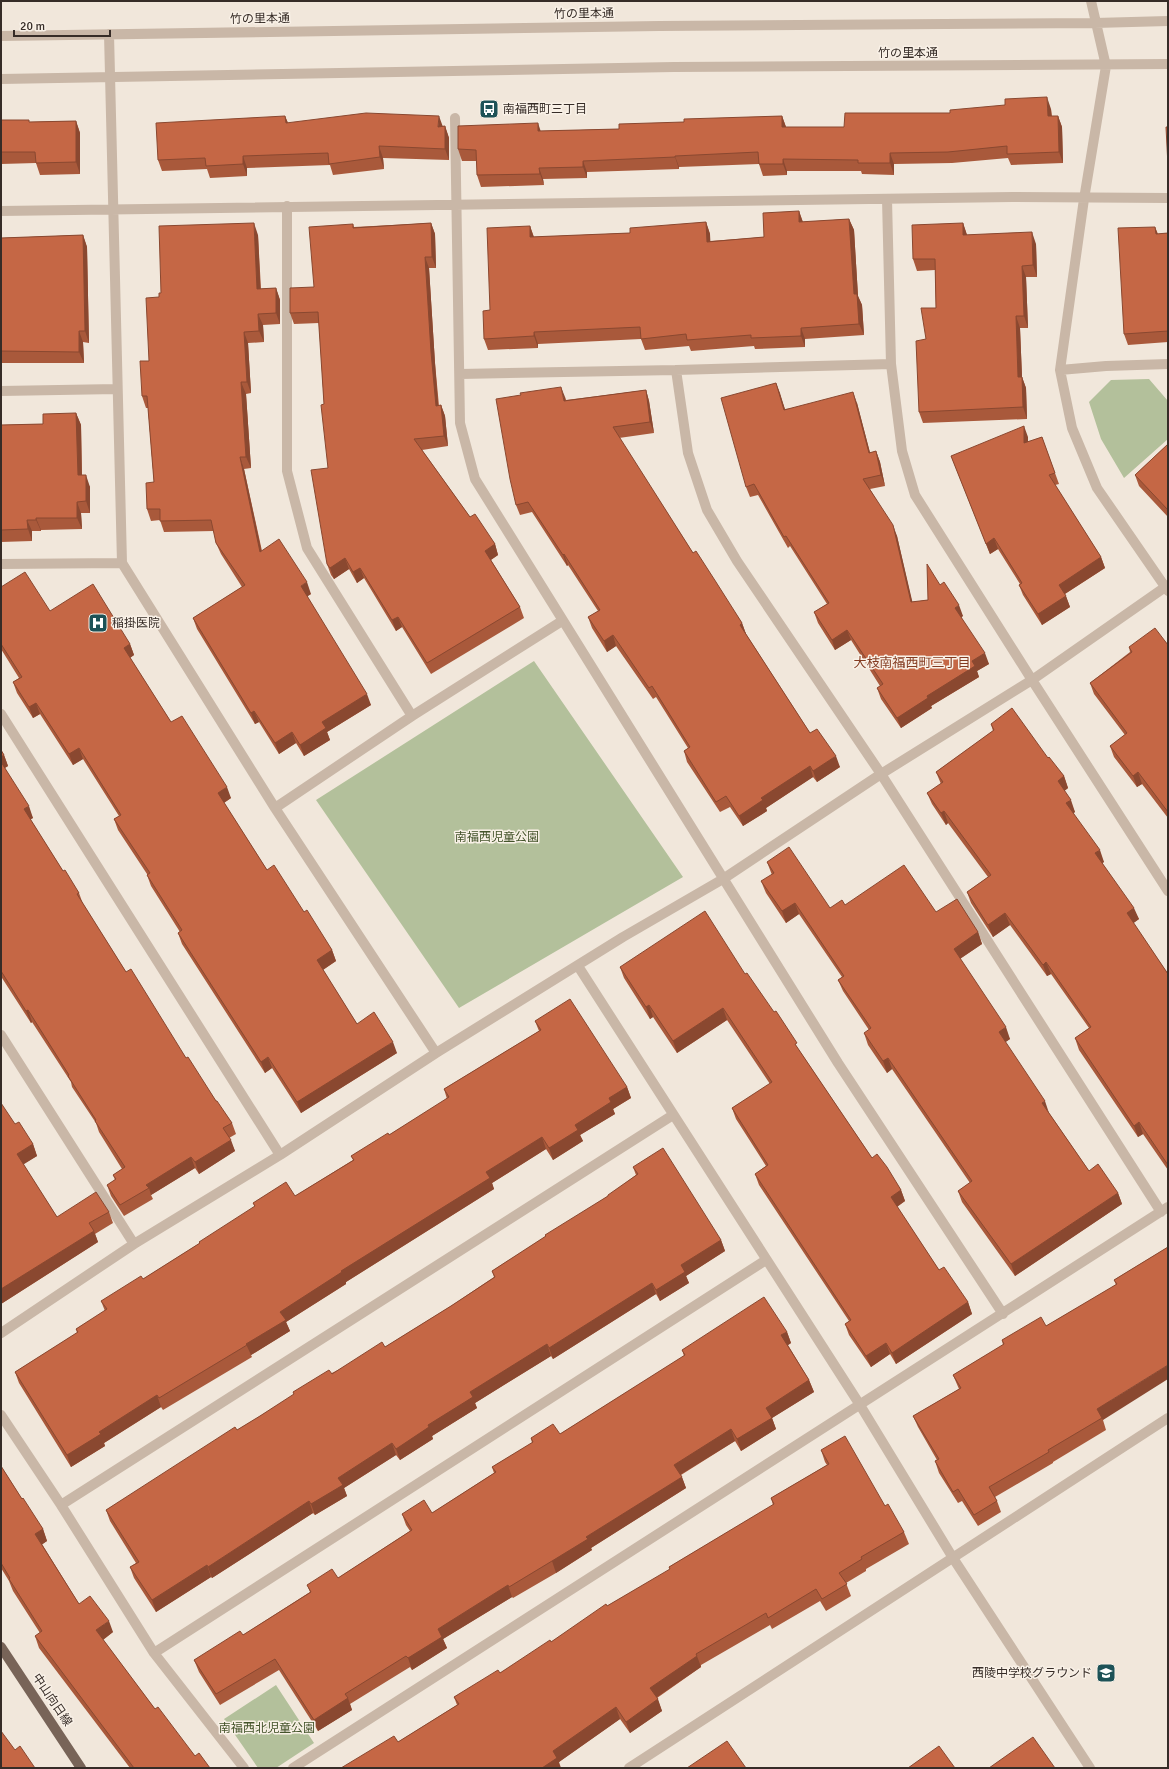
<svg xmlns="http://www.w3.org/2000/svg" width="1169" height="1769" font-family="Signika,'Noto Sans JP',sans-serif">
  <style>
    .green { fill: #b3c09b }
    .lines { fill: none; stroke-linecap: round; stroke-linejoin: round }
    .minor { stroke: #c9b7a7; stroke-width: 10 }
    .major { stroke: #786458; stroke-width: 10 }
    .wall { fill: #a9593b }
    .shaded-wall { fill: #8a4830 }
    .building { fill: #c56745; stroke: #8a4830 }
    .labels { text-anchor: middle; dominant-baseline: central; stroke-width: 3; stroke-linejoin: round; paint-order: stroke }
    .street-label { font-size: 12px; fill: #362c27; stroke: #f9f1e7 }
    .poi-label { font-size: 12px; fill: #362c27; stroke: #f9f1e7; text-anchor: start }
    .park-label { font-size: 12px; fill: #44542b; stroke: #f9f1e7 }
    .neighbourhood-label { font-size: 13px; fill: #843b21; stroke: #f9f1e7 }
  </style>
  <rect width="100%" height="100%" fill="#f1e7db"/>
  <path class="green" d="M1149 379 1168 401V439L1124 478 1101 439 1089 402 1111 380Z
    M534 661 683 877 459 1008 316 800Z
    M276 1685 314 1743 276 1768H258L224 1719Z"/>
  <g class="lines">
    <path class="minor" d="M1091 1 1106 66 1084 199 1060 370 1072 428 1097 488 1168 591
      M109 34 122 563 275 808 436 1053
      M1 36 659 26 1095 23 1168 21
      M1 79 674 67 1168 64
      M455 118 460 423 475 479 838 1063 1003 1314
      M887 199 891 364 902 451 915 495 1032 680 1168 891
      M287 206V471L307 548 412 716
      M1 211 1012 197 1168 198
      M676 370 688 453 707 510 737 561 881 774 1161 1212
      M1060 370 1106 366 1168 364
      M460 374 676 370 891 364
      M1 391 117 389
      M1 564 122 563
      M1 714 280 1155
      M275 808 412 716 562 621
      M578 966 860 1405 953 1558 1090 1768
      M1 1035 134 1244
      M1 1333 134 1244 280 1155 436 1053 623 937 723 879 881 774 1032 680 1168 585
      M1 1415 61 1505 154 1653 244 1768
      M61 1505 673 1115
      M154 1653 766 1260
      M293 1768 1168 1207
      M629 1768 1168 1418"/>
    <path class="major" d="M1 1647 81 1768"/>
  </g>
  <path class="wall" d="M1051 109 1052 116H1058L1062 127 1063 163 1011 165 1008 158 952 163 894 164V175L862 174 861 171H787V175L763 176 759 164 679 167V169L587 172V178L543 179 544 185 481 187 477 175V161H462L458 149 541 131 619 129 684 122 782 116 786 127H844L950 113Z
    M285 116 288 123 445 126 449 138V160L383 158 384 169 333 175 330 165 247 168V176L210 178 207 169 162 171 158 160Z
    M1 120 29 122 76 121 80 133V174L40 175 36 163 1 164Z
    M799 211 803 222 849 219 854 230 858 296 862 305 864 335 805 339V347L755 349 754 346 691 351 689 346 645 350 641 339 538 344V348L488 350 484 339 490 310 530 226 534 237 630 233 706 222 710 234V241L764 237Z
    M431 223 435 234 436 268H429L435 363 439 406 441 405 445 416 448 446 422 450 470 517 495 544 498 555 491 560 520 607 524 618 431 674 402 627 396 631 364 578 357 583 349 569 334 579 331 575 327 564 328 468 319 323 294 324 290 313 314 287 353 224 354 227Z
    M963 223 967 235 1036 244 1037 277H1026L1028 328H1020L1022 377 1026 388 1027 419 923 423 919 412 926 339 936 308 935 270 917 271 913 259Z
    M1155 227 1158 234 1168 233V342L1128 345 1124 334Z
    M83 235 87 247 89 343 83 342 84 363H1V238Z
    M258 235 261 289 276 288 280 300V324L263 325 264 342 248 343 251 393 246 394 251 468 244 469 262 551 311 594 307 596 371 705 327 732 330 740 304 756 296 743 279 754 259 722 255 724 197 629 193 618 242 587 221 554 216 543 214 531 164 532 160 520 151 521 147 509 154 482 148 408H146L142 396 149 361 161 293Z
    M776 383 785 409 857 403 870 453 876 451 880 462 885 486 870 489 897 536 912 602 928 600 940 585 963 616 961 617 989 664 977 671 979 677 931 706 932 708 901 728 881 699 877 688 880 686 851 640 835 650 818 623 814 612 827 604 790 546 788 548 758 495 750 497 746 487Z
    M646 390 649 401 654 433 619 438 693 553 742 623 746 634 810 733 840 767 817 782 813 777 766 808 767 811 743 826 730 807 720 812 687 762 684 751 688 748 656 697 653 699 616 646 607 652 592 628 588 617 598 611 568 565 567 566 532 512 520 515 516 505 565 397 566 400Z
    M76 413 81 425 82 475 90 487V513H81L82 529 41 530V531H32V541L1 542V425L43 424Z
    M1028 437V442L1042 437 1059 484 1055 485 1101 557 1105 568 1065 594 1070 607 1042 625 1023 595 1019 585 1020 584 998 549 990 554 951 456Z
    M1168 444V517L1139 486 1135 475Z
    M1 587 50 611 130 644 134 655 130 658 171 722 231 798 224 803 267 870 304 912 332 950 336 961 323 970 357 1024 397 1053 301 1113 272 1068 265 1073 182 944 178 933 180 932 151 886 147 875V874L118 830 114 819 119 816 83 759 73 765 40 714 33 718 17 693 13 682 19 678 1 649Z
    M1168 645V818L1142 784 1137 787 1114 757 1110 746 1125 735 1094 694 1090 683 1130 652 1129 647Z
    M991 724 1048 758 1064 776 1068 788 1064 791 1075 812 1073 813 1104 862 1102 863 1139 919 1133 923 1168 974V1170L1143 1134 1138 1137 1079 1050 1075 1038 1089 1028 1051 974 1047 976 1010 925 993 937 971 903 967 892 988 877 948 823 946 825 932 804 927 793 941 784 936 772 993 731Z
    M1 750 4 755 8 766 5 768 33 818 30 819 63 871 79 893 83 904 126 972 216 1101 232 1123 236 1134 229 1138 235 1151 199 1174 195 1168 151 1195 153 1199 124 1216 111 1196 107 1185 115 1180 113 1175 122 1169 99 1132 96 1123 72 1087 71 1082 32 1022 31 1023 2 978H1Z
    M767 862 830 908 845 905 936 912 978 932 982 944 960 959 1010 1039 1005 1042 1049 1113 1089 1171 1118 1193 1122 1204 1015 1276 962 1202 958 1191 970 1183 892 1069 887 1073 868 1045 864 1033 869 1030 843 991 838 980 842 977 799 914 786 923 766 893 761 881 772 875Z
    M620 967 745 974 799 1050 872 1158 901 1190 905 1201 897 1207 939 1270 968 1302 972 1314 896 1364 890 1354 871 1367 849 1335 845 1324 849 1321 759 1185 755 1174 766 1166 736 1119 732 1108 770 1084 727 1020 677 1053 653 1017 650 1019 624 978Z
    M535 1021 627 1087 631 1098 613 1109 615 1114 580 1135 583 1141 553 1160 546 1149 492 1183 494 1189 346 1282V1284L286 1322 290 1331 251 1355 252 1357 163 1410 161 1407 104 1443 105 1446 71 1467 19 1383 15 1372 77 1333 76 1329 105 1311 101 1301 143 1279 200 1243 255 1207 253 1203 295 1196 353 1160 351 1156 389 1135 447 1099 444 1089 539 1031Z
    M15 1124 33 1144 37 1156 23 1164 57 1217 109 1212 113 1223 95 1234 98 1242 1 1304Z
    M633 1167 721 1240 725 1251 686 1276 689 1283 660 1301 656 1294 553 1359 551 1356 475 1403 477 1408 432 1436 433 1439 400 1460 396 1455 344 1488 347 1496 315 1515 313 1513 212 1578 211 1577 156 1612 134 1578 130 1567 136 1563 110 1521 106 1510 260 1416 294 1395 293 1392 385 1347 451 1306 494 1277 492 1271 608 1196 636 1175Z
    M1168 1247 1103 1420 1106 1430 1053 1462V1463L995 1497 997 1501 1001 1512 978 1526 962 1501 958 1503 939 1473 935 1461 937 1460 918 1427 913 1416 959 1389 953 1375 1003 1345 1002 1340 1046 1326 1116 1285 1114 1280Z
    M787 1332 791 1343 788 1345 809 1380 814 1392 772 1418 776 1429 741 1451 735 1441 681 1475 686 1488 591 1548 592 1550 556 1573 513 1598 512 1597 443 1639 447 1648 412 1670 410 1667 350 1704 352 1710 318 1731 279 1670 220 1705 199 1672 194 1660 243 1635 310 1592 307 1585 338 1578 410 1531 406 1525 402 1514 432 1513 494 1473 492 1467 532 1443 531 1438 560 1434 684 1356 682 1350Z
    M821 1450 885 1506 904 1532 909 1544 866 1569V1571L846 1583 851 1596 826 1611 820 1601 772 1629 770 1625 701 1665V1667L657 1698 662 1711 630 1733 620 1719 559 1762 398 1742 457 1705 454 1697 500 1673 551 1642 607 1606 670 1570 669 1567 773 1505 771 1498 827 1465 825 1462Z
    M1 1466 22 1499 43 1529 47 1541 42 1544 79 1604 113 1632 103 1640 155 1709 195 1756 210 1768H130L39 1648 35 1636 40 1633 13 1591 9 1581 1 1568Z"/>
  <path class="shaded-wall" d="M1047 97 1051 109 1052 128 1048 116Z
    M285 116 290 128 286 123Z
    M439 116 443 127H438Z
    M782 116 786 127H782Z
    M1058 116 1062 127 1063 163 1059 152Z
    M76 121 80 133V174L76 162Z
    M538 123 542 135 538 131Z
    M445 126 449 138V160L445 149Z
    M379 146 383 158 384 169 380 157Z
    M890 153 894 164V175L890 163Z
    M243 156 247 168V176L243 164Z
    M675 156 679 167V169L675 157Z
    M783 159 787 171V175L783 164Z
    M583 161 587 172V178L583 167Z
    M539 168 543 179 544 185 540 174Z
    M799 211 803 223 799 222Z
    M849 219 854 230 858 296 862 305 864 335 859 324 854 294Z
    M706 222 710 234 711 253 707 242Z
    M254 223 258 235 261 301 257 289Z
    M431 223 435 234 436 268 432 257Z
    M963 223 967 235H963Z
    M530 226 534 238 530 237Z
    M1155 227 1159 238 1156 234Z
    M1032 232 1036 244 1037 277 1033 265Z
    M83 235 87 247 89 343 85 331Z
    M425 257 429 268 435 363 439 417 436 406 431 352Z
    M1022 266 1026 277 1028 328 1024 316Z
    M276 288 280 300V324L276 313Z
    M258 314 263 325 264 342 259 331Z
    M1016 316 1020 328 1022 377 1026 388 1027 419 1023 407 1018 377Z
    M801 328 805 339V347L801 336Z
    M79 331 83 342 84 363 79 352Z
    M244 332 248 343 251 393 247 382Z
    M534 332 538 344V348L534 336Z
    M241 382 246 394 251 468 246 457Z
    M776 383 780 393 788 420 784 410Z
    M561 387 565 397 567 411 564 401Z
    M646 390 649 401 654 433 650 422Z
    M853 392 857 403 873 464 869 453Z
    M441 405 445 416 448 446 444 436Z
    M76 413 81 425 82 487 78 475Z
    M1024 426 1028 437V454L1024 443Z
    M876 451 880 462 885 486 881 475Z
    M240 457 244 469 264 563 260 552Z
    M86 475 90 487V513L86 501Z
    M77 502 81 513 82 529 77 518Z
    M36 518 41 530V531L36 520Z
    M27 520 32 531V541L28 529Z
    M893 525 897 536 915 613 911 602Z
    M994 538 998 549 990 554 986 544Z
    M495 544 498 555 489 561 485 551Z
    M564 554 568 565 567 566 563 555Z
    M1101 557 1105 568 1063 595 1059 585Z
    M345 558 349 569 334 579 330 568Z
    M360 568 364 578 357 583 353 572Z
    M307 582 311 594 305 598 301 586Z
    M1066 596 1070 607 1042 625 1038 614Z
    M959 605 963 616 959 619 955 608Z
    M398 617 402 627 396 631 392 620Z
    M742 623 746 634 744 635 740 625Z
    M847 630 851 640 835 650 832 640Z
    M613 635 616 646 607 652 604 641Z
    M130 644 134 655 128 659 124 648Z
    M985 653 989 664 977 671 979 677 931 706 932 708 901 728 897 718 972 661Z
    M367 694 371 705 327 732 330 740 304 756 300 745 322 722Z
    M36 703 40 714 33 718 29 707Z
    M254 711 259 722 255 724 251 713Z
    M292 732 296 743 279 754 275 743Z
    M79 748 83 759 73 765 69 754Z
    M4 755 8 766 3 769 1 764V757Z
    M836 756 840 767 817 782 813 771Z
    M810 766 813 777 766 808 767 811 743 826 739 816 761 798Z
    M1138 772 1142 784 1137 787 1133 776Z
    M1064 776 1068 788 1062 793 1058 781Z
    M227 787 231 798 222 804 218 793Z
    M1071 800 1075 812 1071 815 1066 803Z
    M29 806 33 818 28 821 24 809Z
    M944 811 948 823 946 825 941 813Z
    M1100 850 1104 862 1099 865 1095 853Z
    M795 903 799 914 786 923 782 911Z
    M1134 908 1139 919 1131 925 1127 913Z
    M1005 913 1010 925 993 937 988 925Z
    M978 932 982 944 958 960 954 949Z
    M332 950 336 961 321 971 317 960Z
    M1046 962 1051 974 1047 976 1043 965Z
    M649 1005 653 1017 650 1019 646 1007Z
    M723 1008 727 1020 677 1053 673 1041Z
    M28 1010 32 1022 31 1023 26 1011Z
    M1006 1027 1010 1039 1003 1044 999 1032Z
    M393 1042 397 1053 301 1113 297 1102Z
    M268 1057 272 1068 265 1073 261 1062Z
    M888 1058 892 1069 887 1073 883 1061Z
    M627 1087 631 1098 613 1109 615 1114 580 1135 583 1141 553 1160 549 1148 575 1125 609 1098Z
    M1045 1101 1049 1113 1042 1103Z
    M1139 1122 1143 1134 1138 1137 1134 1126Z
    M542 1137 546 1149 492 1183 494 1189 346 1282V1284L286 1322 290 1331 251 1355 246 1344 280 1312 341 1271 486 1172Z
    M231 1140 235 1151 199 1174 195 1162Z
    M33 1144 37 1156 21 1166 17 1154Z
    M191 1157 195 1168 151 1195 149 1188 146 1185Z
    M901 1190 905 1201 895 1208 891 1197Z
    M1118 1193 1122 1204 1015 1276 1011 1264Z
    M94 1231 98 1242 1 1304V1289Z
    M721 1240 725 1251 686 1276 689 1283 660 1301 656 1290 681 1265Z
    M652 1283 656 1294 553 1359 549 1348Z
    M968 1302 972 1314 896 1364 892 1353Z
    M787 1332 791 1343 785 1347 781 1335Z
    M886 1343 890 1354 871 1367 866 1356Z
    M547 1344 551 1356 475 1403 477 1408 432 1436 433 1439 400 1460 396 1449 428 1425 470 1392Z
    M1168 1365V1379L1103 1420 1097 1409Z
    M809 1380 814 1392 772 1418 776 1429 741 1451 737 1439 766 1408Z
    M157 1395 161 1407 104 1443 105 1446 71 1467 67 1455 99 1432Z
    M731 1429 735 1441 678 1476 674 1465Z
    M392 1443 396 1455 344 1488 347 1496 315 1515 311 1504 338 1478Z
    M682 1477 686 1488 591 1548 592 1550 556 1573 552 1561 586 1537Z
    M309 1501 313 1513 212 1578 208 1567Z
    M43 1529 47 1541 40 1546 35 1534Z
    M207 1565 211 1577 156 1612 152 1600Z
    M508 1585 512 1597 443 1639 447 1648 412 1670 408 1658 438 1629Z
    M109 1621 113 1632 100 1642 96 1630Z
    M697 1656 701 1667 654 1699 650 1688Z
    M348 1698 352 1710 318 1731 314 1720Z
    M658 1699 662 1711 630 1733 626 1722Z
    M616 1707 620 1719 559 1762 561 1768H542L553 1751Z"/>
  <path class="building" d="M1047 97 1048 116H1058L1059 152 1007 154V146L948 152 890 153V163H858V160L783 159V164H759L758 152 675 156V157L583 161V167L539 168 540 174 477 175 476 150 458 149V126L538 123V131L619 129V124L684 122V119L782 116V127H844L845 113H950V110L1005 105V99Z
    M366 113 439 116 438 127 445 126V149L379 146 380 157 329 164 328 153 243 156V164L206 166 205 158 158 160 156 123 285 116 286 123Z
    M1 120H29V122L76 121V162L36 163 35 152H1Z
    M1166 127H1168V166Z
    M799 211V222L849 219 854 294H857L859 324 801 328V336L751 338V335L687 340 686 334 641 339 640 327 534 332V336L484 339 483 311 490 310 487 228 530 226V237L630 233V228L706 222 707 242 764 237 763 213Z
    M254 223 257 289 276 288V313L258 314 259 331 244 332 247 382H241L246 457H240L260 552 279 539 307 582 301 586 367 694 322 722 326 728 300 745 292 732 275 743 254 711 251 713 193 618 245 585 216 543 211 520 160 521V509H147L146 483 154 482 147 396H142L140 361H149L146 298 159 297V293H161L159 226Z
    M431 223 432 257H425L431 352 436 406 441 405 444 436 414 439 470 517 475 514 495 544 485 551 520 607 427 663 398 617 392 620 360 568 353 572 345 558 330 568 327 564 311 470 328 468 321 405 324 404 318 312 290 313V288L314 287 309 227 353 224V228Z
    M963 223V235L1032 232 1033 265 1022 266 1024 316H1016L1018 377H1022L1023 407 919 412 916 341 926 339 921 308H936L935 259H913L912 225Z
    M1155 227 1156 234 1168 233V331L1124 334 1118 228Z
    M83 235 85 331H79V352L1 351V238Z
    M776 383 784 410 853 392 869 453 876 451 881 475 863 479 893 525 911 602 928 600 927 564 940 585 944 582 959 605 955 608 985 653 972 661 975 666 927 696 928 698 897 718 877 688 883 684 847 630 832 640 814 612 829 603 786 536 784 537 754 484 746 487 721 398Z
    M561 387 564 401 646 390 650 422 613 427 693 553 696 551 716 582 742 623 740 625 810 733 817 729 836 756 813 771 810 766 761 798 763 800 739 816 726 796 716 802 684 751 690 747 652 686 649 688 613 635 604 641 588 617 600 610 564 554 563 555 528 502 516 505 510 479 496 399 521 395 520 393Z
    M76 413 78 475H86V501L77 502V518H36V520H27L28 529 1 530V425L43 424V414Z
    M1024 426V443L1042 437 1055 473 1049 475 1101 557 1059 585 1066 596 1038 614 1019 585 1022 583 994 538 986 544 951 456Z
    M1168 444V510L1135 475Z
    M25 572 50 611 93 584 130 644 124 648 171 722 182 716 227 787 218 793 267 870 274 865 304 912 307 910 332 950 317 960 357 1024 374 1012 393 1042 297 1102 268 1057 261 1062 178 933 182 930 147 875 150 873 114 819 121 815 79 748 69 754 36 703 29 707 13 682 22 677 1 644V587Z
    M1155 628 1168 645V812L1138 772 1133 776 1110 746 1127 733 1090 683 1132 652 1129 647Z
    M1012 708 1048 758 1049 757 1064 776 1058 781 1071 800 1066 803 1100 850 1095 853 1134 908 1127 913 1168 974V1165L1139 1122 1134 1126 1075 1038 1091 1027 1046 962 1043 965 1005 913 988 925 967 892 991 875 944 811 941 813 927 793 943 782 936 772 994 730 991 724Z
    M1 750 4 755 1 757Z
    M1 762 29 806 24 809 63 871 65 870 79 893 77 894 126 972 131 969 186 1058 188 1057 216 1101H217L232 1123 223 1128 231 1140 195 1162 191 1157 146 1185 149 1188 120 1205 107 1185 116 1179 113 1175 125 1167 95 1121 96 1120 68 1076 69 1075 28 1010 26 1011 1 971Z
    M789 847 830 908 842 900 845 905 904 865 936 912 957 899 978 932 954 949 1006 1027 999 1032 1045 1101 1042 1103 1089 1171 1098 1164 1118 1193 1011 1264 958 1191 972 1181 888 1058 883 1061 864 1033 871 1028 838 980 844 976 795 903 782 911 761 881 774 873 767 862Z
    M705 911 745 974 747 973 774 1012 776 1011 797 1043 795 1044 872 1158 877 1154 887 1167 901 1190 891 1197 939 1270 944 1267 968 1302 892 1353 886 1343 866 1356 845 1324 851 1320 755 1174 768 1165 732 1108 772 1082 723 1008 673 1041 649 1005 646 1007 620 967Z
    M570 999 627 1087 609 1098 611 1102 575 1125 578 1130 549 1148 542 1137 486 1172 490 1178 341 1271 342 1272 280 1312 286 1320 246 1344 247 1345 159 1398 157 1395 99 1432 101 1434 67 1455 15 1372 78 1332 76 1329 107 1309 101 1301 141 1276 143 1279 200 1243 199 1242 255 1206 253 1203 286 1182 295 1196 354 1160 351 1156 388 1133 389 1135 449 1097 444 1089 541 1030 535 1021Z
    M1 1103 15 1124 19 1122 33 1144 17 1154 57 1217 96 1192 109 1212 89 1223 94 1231 1 1289Z
    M663 1148 721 1240 681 1265 685 1272 656 1290 652 1283 549 1348 547 1344 470 1392 473 1397 428 1425 429 1427 396 1449 392 1443 338 1478 343 1485 311 1504 309 1501 208 1567 207 1565 152 1600 130 1567 139 1562 106 1510 235 1427 237 1430 260 1416 294 1394 293 1392 329 1370 332 1374 382 1342 385 1347 451 1306 495 1277 492 1271 546 1236 545 1235 608 1196V1195L638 1174 633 1167Z
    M1168 1247V1365L1097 1409 1102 1418 1048 1450 1049 1452 989 1487 997 1501 974 1515 958 1489 953 1492 935 1461 939 1459 913 1416 961 1388 953 1375 1004 1344 1002 1340 1041 1317 1046 1326 1117 1284 1114 1280Z
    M764 1297 787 1332 781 1335 809 1380 766 1408 772 1418 737 1439 731 1429 674 1465 682 1477 586 1537 588 1539 552 1561 509 1587 508 1585 438 1629 442 1637 408 1658 406 1656 345 1694 348 1698 314 1720 275 1659 216 1694 194 1660 240 1631 243 1635 311 1592 307 1585 332 1569 338 1578 412 1530 402 1514 424 1500 432 1513 496 1472 492 1467 533 1442 531 1438 553 1424 560 1434 685 1355 682 1350Z
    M845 1436 885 1506 888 1504 904 1532 861 1557 862 1559 839 1573 847 1584 822 1599 816 1589 768 1618 766 1613 696 1654 697 1656 650 1688 658 1699 626 1722 616 1707 553 1751 557 1758 542 1768H341L394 1736 398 1742 459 1704 454 1697 498 1670 500 1673 550 1640 551 1642 606 1604 607 1606 670 1569 669 1567 774 1504 771 1498 829 1464 821 1450Z
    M1 1466 22 1499 23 1498 43 1529 35 1534 79 1604 90 1596 109 1621 96 1630 155 1709 158 1707 195 1756 199 1753 210 1768H134L35 1636 42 1631 9 1579 10 1578 1 1563Z
    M1 1731 15 1750 20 1746 35 1768H1Z
    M1033 1737 1055 1768H989Z
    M727 1741 746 1768H687Z
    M939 1746 955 1768H908Z"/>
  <defs>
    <g id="bus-square" transform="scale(1)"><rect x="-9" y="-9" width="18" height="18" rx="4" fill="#1d5257" stroke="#f9f1e7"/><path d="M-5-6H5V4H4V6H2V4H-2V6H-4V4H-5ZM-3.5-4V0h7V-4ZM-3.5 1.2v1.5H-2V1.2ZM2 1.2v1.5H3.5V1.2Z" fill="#fff"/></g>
    <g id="hospital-square" transform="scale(1)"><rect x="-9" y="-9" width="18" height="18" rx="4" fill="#1d5257" stroke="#f9f1e7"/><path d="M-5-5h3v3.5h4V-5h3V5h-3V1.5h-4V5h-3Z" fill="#fff"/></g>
    <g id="school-square" transform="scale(1)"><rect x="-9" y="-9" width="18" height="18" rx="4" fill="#1d5257" stroke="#f9f1e7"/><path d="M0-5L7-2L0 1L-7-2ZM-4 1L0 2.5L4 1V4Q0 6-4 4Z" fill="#fff"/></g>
  </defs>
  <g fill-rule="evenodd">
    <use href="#bus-square" x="489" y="109"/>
    <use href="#hospital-square" x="98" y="623"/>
    <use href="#school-square" x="1106" y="1673"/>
  </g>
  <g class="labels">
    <g class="street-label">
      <text transform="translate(584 14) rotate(-1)">竹の里本通</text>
      <text transform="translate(260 19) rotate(-1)">竹の里本通</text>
      <text x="908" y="53">竹の里本通</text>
      <text transform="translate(52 1700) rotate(56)">中山向日線</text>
    </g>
    <g class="poi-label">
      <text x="503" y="109">南福西町三丁目</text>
      <text x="112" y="623">稲掛医院</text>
      <text x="1092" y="1673" text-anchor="end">西陵中学校グラウンド</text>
    </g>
    <g class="park-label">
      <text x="497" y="837">南福西児童公園</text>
      <text x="267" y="1728">南福西北児童公園</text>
    </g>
    <g class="neighbourhood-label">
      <text x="912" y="663">大枝南福西町三丁目</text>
    </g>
  </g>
  <rect width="1169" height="1769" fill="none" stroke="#362c27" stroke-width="4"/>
  <path d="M14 30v6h96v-6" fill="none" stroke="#362c27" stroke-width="2"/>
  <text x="20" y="30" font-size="12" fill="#362c27" stroke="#f9f1e7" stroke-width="3" paint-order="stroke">20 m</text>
</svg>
